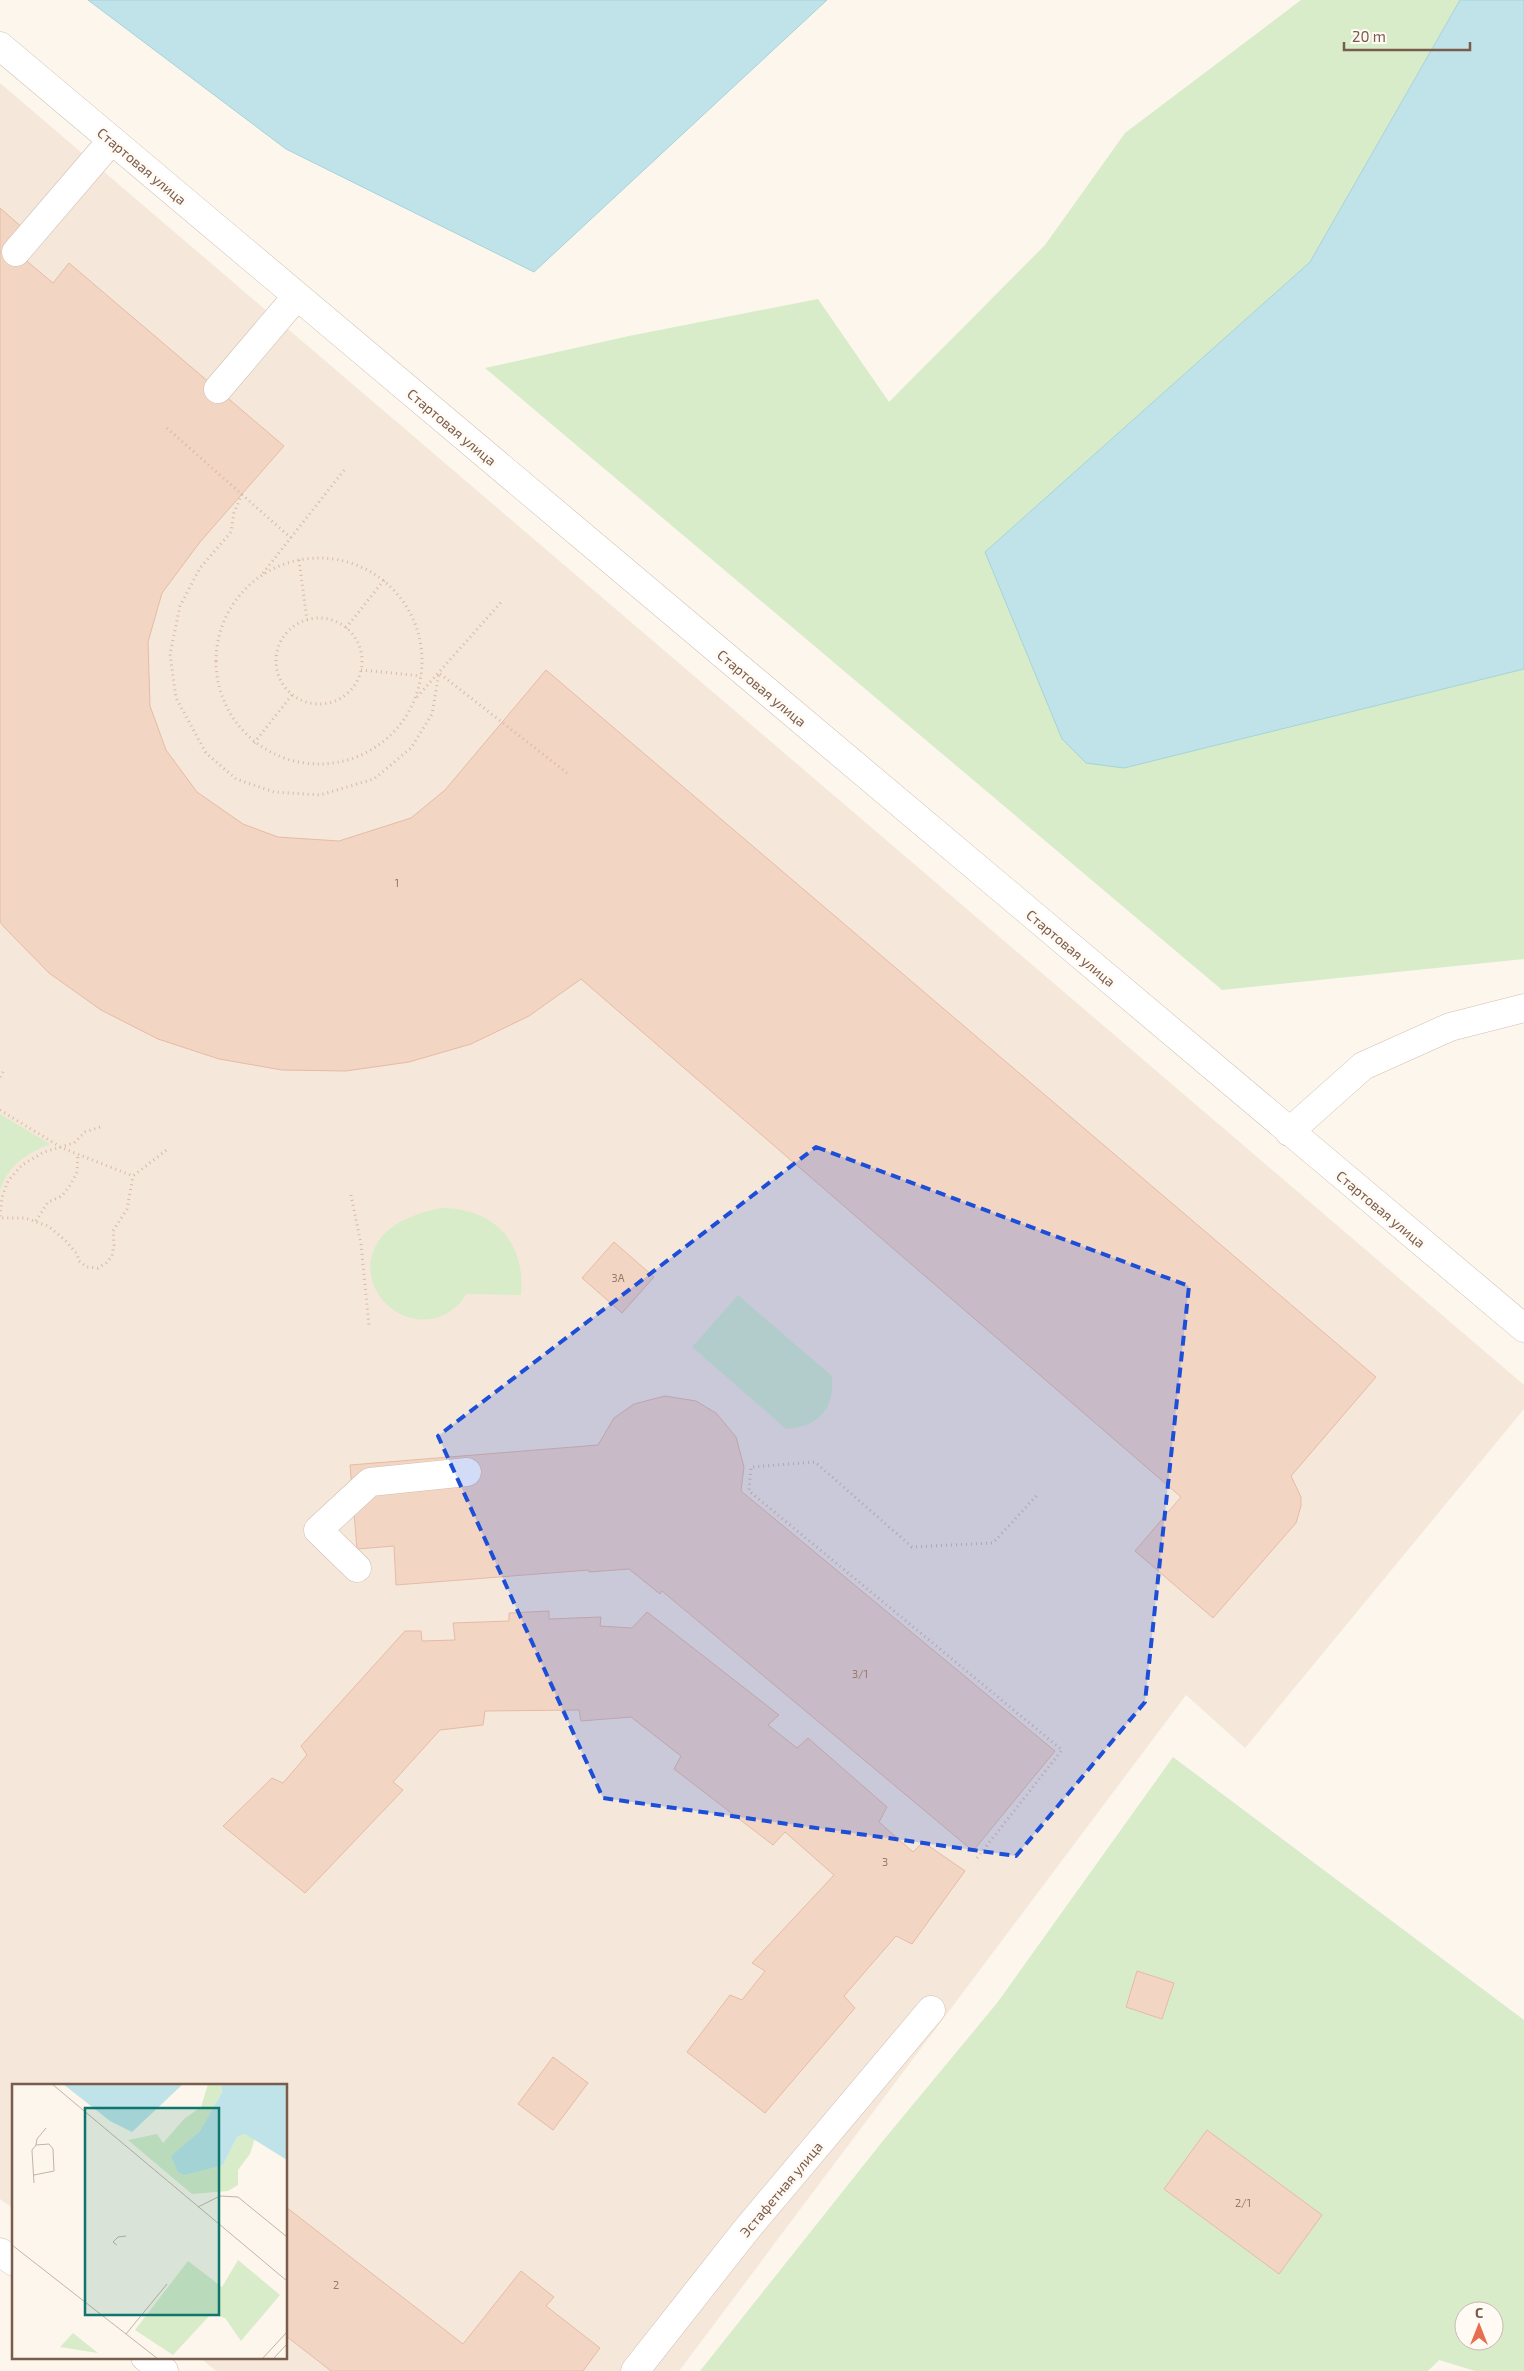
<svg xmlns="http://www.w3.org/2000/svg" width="1524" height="2371" font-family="'Exo 2',sans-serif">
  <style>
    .residential { fill: #f5e8da }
    .green { fill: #d8ecc9; fill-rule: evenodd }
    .water { fill: #bfe3e8; stroke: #a5d3da }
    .building { fill: #f3d5c3; stroke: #e6bba3 }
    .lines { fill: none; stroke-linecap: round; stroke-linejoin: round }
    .minor-casing { stroke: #d1beb0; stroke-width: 29 }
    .path { stroke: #d9b8a5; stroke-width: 3; stroke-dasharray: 1 4; stroke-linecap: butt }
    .minor { stroke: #fff; stroke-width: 28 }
    .marked { fill: #1d4ed8; fill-opacity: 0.2; stroke: #1d4ed8; stroke-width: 4; stroke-dasharray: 10 6; stroke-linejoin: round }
    .labels { text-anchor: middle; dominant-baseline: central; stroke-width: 5; stroke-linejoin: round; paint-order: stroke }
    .number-label { font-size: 11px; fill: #987a6a }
    .street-label { font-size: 14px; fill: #7a5c4d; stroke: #fffaf3 }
    .inset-road { fill: none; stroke: #c5b3a7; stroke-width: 1 }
    .view { fill: #0f766e; fill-opacity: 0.15; stroke: #0f766e; stroke-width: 2.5 }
    .inset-edge { fill: none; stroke: #7a5c4d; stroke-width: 2.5 }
  </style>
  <rect width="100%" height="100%" fill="#fdf6ec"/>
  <path class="residential" d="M0 83 1524 1385V1409L1245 1748 1186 1695 679 2371H216L199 2357H286V2085H14V2209L0 2199Z"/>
  <path class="green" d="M1301 0H1460L1310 262 985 552 1124 768 1524 669V959L1222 990 485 368 629 336 818 299 889 402 1045 245 1125 133Z
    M0 1114 50 1144C26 1154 8 1165 0 1191Z
    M441 1208C494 1208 526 1242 521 1295L466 1294C462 1303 453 1310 444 1315 398 1336 349 1281 380 1239 393 1221 421 1212 441 1208Z
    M738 1295 832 1376C835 1409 819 1427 786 1429L692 1347Z
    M1173 1757 1524 2020V2371H1475L1439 2360 1428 2371H700L882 2142 997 2003ZM1464 2311H1494V2341H1464Z"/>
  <path class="water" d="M88 0H827L534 272 286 149Z
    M1460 0H1524V669L1124 768 1086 763 1062 739 985 552 1310 262Z"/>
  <path class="building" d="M0 208 25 230 16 252 53 283 69 263 284 446 200 542 162 593 148 642 150 706 166 750 197 792 243 824 278 837 339 841 411 818 445 790 546 670 1376 1377 1291 1476 1301 1497V1506L1296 1523 1213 1618 1135 1551 1181 1497 581 979 529 1016 471 1044 409 1062 346 1071 282 1070 219 1059 158 1039 101 1010 49 973 4 927 0 922Z
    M614 1242 654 1277 622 1313 582 1278Z
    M665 1396 696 1401 716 1413 736 1437 744 1467 741 1491 1055 1751 973 1851 662 1591 660 1594 629 1569 589 1572V1570L396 1585 394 1546 357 1549 350 1465 598 1445 614 1418 634 1404Z
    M549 1611V1619L601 1617 600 1626 632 1628 647 1612 779 1715 768 1725 797 1748 808 1738 887 1807 879 1822 913 1852 923 1842 965 1871 912 1944 896 1936 844 1996 855 2008 765 2113 687 2052 730 1995 742 2000 765 1971 752 1963 834 1875 785 1832 773 1845 674 1769 681 1756 631 1717 581 1721 579 1710 485 1711 483 1725 440 1730 393 1782 403 1790 305 1893 223 1826 272 1778 283 1783 307 1755 301 1746 405 1631H421L422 1641 455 1640 453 1623 509 1621V1613Z
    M1137 1971 1174 1983 1162 2019 1126 2007Z
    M553 2057 588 2083 553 2130 518 2104Z
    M1207 2130 1322 2215 1279 2274 1164 2189Z
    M286 2207 463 2344 521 2271 554 2297 546 2306 600 2348 583 2371H331L286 2336Z"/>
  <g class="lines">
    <g class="minor-casing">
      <path id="minor" d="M0 46 1524 1328
        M16 252 112 140
        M218 389 297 296
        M1289 1132 1363 1066 1450 1027 1524 1008
        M357 1568 318 1530 370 1482 467 1472
        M0 2252 14 2262
        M145 2357 164 2371
        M635 2371 746 2230 931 2010"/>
    </g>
    <path class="path" d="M167 428 291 538
      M242 494 234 513 231 532 200 568 180 606 170 654 176 698 206 753 236 779 274 792 320 795 374 779 411 748 432 714 439 673 567 773
      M216 661a103 103 0 1 1 206 0a103 103 0 1 1-206 0Z
      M299 560 307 620
      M263 573 345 469
      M276 661a43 43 0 1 1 86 0a43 43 0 1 1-86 0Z
      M346 628 384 580
      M361 670 421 676
      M417 697 503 600
      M254 743 292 695
      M0 1077 3 1072
      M0 1110 62 1148 133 1176 169 1148
      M100 1127 85 1132 74 1143 44 1152 22 1165 8 1181 2 1197 0 1218H25L48 1226 65 1240 77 1254 79 1261 87 1267 98 1268 106 1263 112 1256 114 1245 113 1231 127 1209 133 1176
      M351 1195 361 1244 369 1326
      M36 1221 48 1202 62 1196 71 1184 77 1172 78 1154
      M977 1858 1062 1750 749 1491 751 1467 815 1462 912 1547 993 1543 1039 1493"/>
    <use href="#minor" class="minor"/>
  </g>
  <path class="marked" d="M816 1147 1189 1286 1145 1702 1016 1856 603 1798 438 1436Z"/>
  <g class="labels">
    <g class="number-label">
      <text x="397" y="882">1</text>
      <text x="618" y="1277">3А</text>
      <text x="860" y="1673">3/1</text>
      <text x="885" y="1861">3</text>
      <text x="1243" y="2202">2/1</text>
      <text x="336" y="2284">2</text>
    </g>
    <g class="street-label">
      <text transform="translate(142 166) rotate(40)">Стартовая улица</text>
      <text transform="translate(452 427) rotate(40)">Стартовая улица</text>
      <text transform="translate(762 688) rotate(40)">Стартовая улица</text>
      <text transform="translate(1071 948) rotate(40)">Стартовая улица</text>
      <text transform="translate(1381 1209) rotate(40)">Стартовая улица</text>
      <text transform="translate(781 2189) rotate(-50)">Эстафетная улица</text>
    </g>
  </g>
  <g transform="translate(12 2084)">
    <rect width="275" height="275" fill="#fdf6ec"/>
    <path d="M196 0H209L210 8 188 47 160 72 211 81 225 53 233 50 243 53 242 57 238 70 226 86V101L216 107 180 110 116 56 145 50 151 59 172 35 189 23ZM226 176 268 211 229 257 213 234 199 230 161 271 123 246 176 177 210 203ZM61 249 86 269 48 263Z" fill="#d8ecc9"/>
    <path d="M51 0H171L120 48 98 37ZM209 0H275V76L233 50 225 53 211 81 172 91 166 88 159 72 188 47 210 8Z" fill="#bfe3e8"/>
    <path class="inset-road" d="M40 0 275 197M24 61 25 55 34 44M22 91 42 87 41 65 37 60 24 61 20 66V67L22 99M186 123 208 112 226 113 275 153M0 161 146 275M105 161 101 158 106 153 114 152M114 250 155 200M250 275 275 248M261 275 275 260"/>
    <path class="view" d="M73 24H207V231H73Z"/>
    <rect width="275" height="275" class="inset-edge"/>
  </g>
  <g transform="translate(1479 2326)"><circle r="24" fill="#fffaf3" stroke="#cabbb1"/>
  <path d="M0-4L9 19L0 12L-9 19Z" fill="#e76f51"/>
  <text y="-8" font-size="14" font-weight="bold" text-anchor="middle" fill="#7a5c4d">С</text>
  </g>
  <path d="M1344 42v8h126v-8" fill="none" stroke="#7a5c4d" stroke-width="2.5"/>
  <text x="1352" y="42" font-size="15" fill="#7a5c4d" stroke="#fffaf3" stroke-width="4" paint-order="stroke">20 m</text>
</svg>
